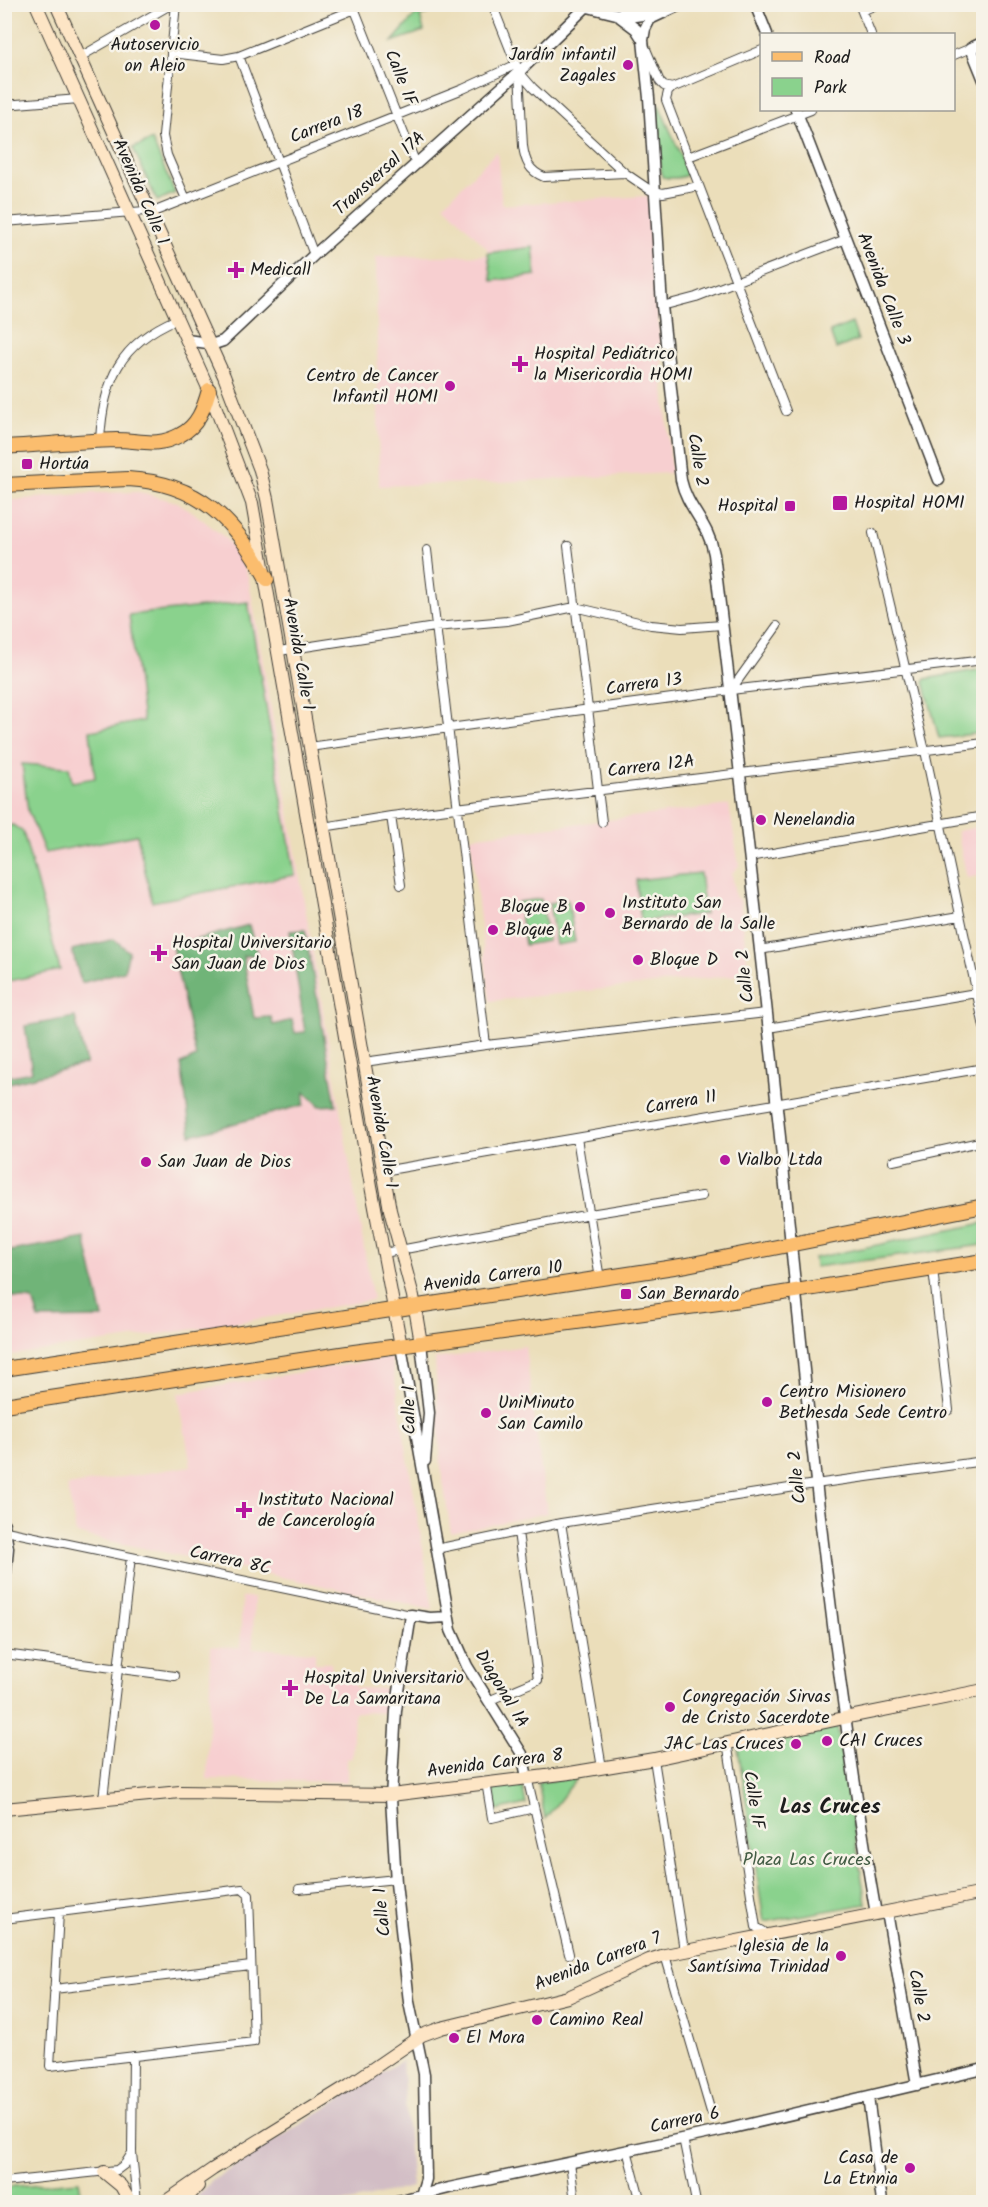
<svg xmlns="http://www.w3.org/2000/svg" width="988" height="2207" font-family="Kalam,sans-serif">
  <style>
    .built { fill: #f7cfd0 }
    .industrial { fill: #d2bdc5 }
    .green { fill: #8ad28d; stroke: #537754; stroke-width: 1.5 }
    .forest { fill: #6fb478; stroke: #46684a; stroke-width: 1.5 }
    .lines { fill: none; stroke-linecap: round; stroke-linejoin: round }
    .minor-casing { stroke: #3b3934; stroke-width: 10 }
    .tertiary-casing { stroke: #3b3934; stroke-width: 13 }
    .secondary-casing { stroke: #3b3934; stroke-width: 14 }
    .primary-casing { stroke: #3b3934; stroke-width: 16 }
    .minor { stroke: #fff; stroke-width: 8 }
    .tertiary { stroke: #fff; stroke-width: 10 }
    .secondary { stroke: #fde5c5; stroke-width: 12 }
    .primary { stroke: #fbbd6e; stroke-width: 14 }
    .poi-dot { fill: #b5179e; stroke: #f7f3e8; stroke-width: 2 }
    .labels { text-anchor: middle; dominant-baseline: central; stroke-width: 5; stroke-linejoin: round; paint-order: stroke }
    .poi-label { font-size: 18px; fill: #1c1c1c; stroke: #f7f3e8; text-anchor: start }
    .street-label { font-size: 18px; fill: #1c1c1c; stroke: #f7f3e8 }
    .park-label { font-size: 18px; fill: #425c44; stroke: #f7f3e8 }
    .quarter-label { font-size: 21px; font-weight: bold; fill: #1c1c1c; stroke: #f7f3e8 }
  </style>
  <rect width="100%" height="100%" fill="#f7f3e8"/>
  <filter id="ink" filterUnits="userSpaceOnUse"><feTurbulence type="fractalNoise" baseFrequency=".0167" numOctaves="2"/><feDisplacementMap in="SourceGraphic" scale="12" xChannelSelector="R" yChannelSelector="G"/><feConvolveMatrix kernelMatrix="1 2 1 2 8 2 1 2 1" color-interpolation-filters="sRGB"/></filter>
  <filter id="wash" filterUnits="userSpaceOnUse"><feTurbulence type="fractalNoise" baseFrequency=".008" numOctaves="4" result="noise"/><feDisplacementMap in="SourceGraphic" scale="24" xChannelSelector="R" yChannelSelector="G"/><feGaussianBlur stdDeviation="1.35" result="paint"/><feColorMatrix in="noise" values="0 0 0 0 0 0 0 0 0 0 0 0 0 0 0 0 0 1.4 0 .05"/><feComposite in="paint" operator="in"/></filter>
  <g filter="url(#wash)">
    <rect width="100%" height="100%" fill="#ebdeba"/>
    <path class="built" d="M497 151 502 205 648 196 671 471 670 473 501 482 379 486 376 257 488 255 487 248 444 204Z
      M139 492 177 502 193 512 224 537 238 553 248 576 373 1300 210 1327 5 1356 4 501 92 493Z
      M729 805 739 866 732 873 735 897 740 900 749 974 490 1001 470 837Z
      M983 826V875L967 878 957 831Z
      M525 1346 547 1513 451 1533 441 1467 435 1359Z
      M391 1357 433 1609 76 1534 67 1486 191 1466 178 1393Z
      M242 1597H254L253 1648 315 1652V1663H331L332 1677 354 1680 355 1688 389 1689 387 1713 354 1712 352 1758 347 1759V1782L207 1779 211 1646 240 1648Z"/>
    <path class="industrial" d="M402 2060 412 2187 350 2202H192L213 2180Z"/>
    <path class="green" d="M425 4 449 6 420 16 424 31 392 42Z
      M659 105 689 174C680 179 672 179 662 177L654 106Z
      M152 140 175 193 157 201 133 148Z
      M533 247 536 275 492 281 488 253Z
      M852 323 858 340 836 349 830 332Z
      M248 602 295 875 152 902 137 835 45 853 28 811 22 764 69 767 72 782 95 778 90 731 143 721 129 615Z
      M983 669V733L939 738 924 682 925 679Z
      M13 825 23 832 60 970 5 982V826Z
      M700 873 705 914 641 921 636 880Z
      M541 899 548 941 525 945 518 902Z
      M568 900 575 942 556 945 549 903Z
      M983 1223V1245L815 1267 814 1258Z
      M837 1727 866 1904 764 1922 738 1748Z
      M577 1778 545 1819 538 1782Z
      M522 1784 526 1804 496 1811 493 1788Z
      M79 2181 83 2202H5V2187Z"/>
    <path class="forest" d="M249 925 257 955 243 956 254 1018 271 1017 273 1025 292 1020 295 1033 305 1032 290 931 305 930 336 1105 320 1106 305 1092 304 1105 191 1135 181 1064 196 1057 172 946Z
      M114 939 129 952 124 971 81 983 72 950Z
      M75 1017 86 1064 5 1084V1077L32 1072 25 1026Z
      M85 1238 103 1318 39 1319 33 1300 12 1297 5 1265V1252Z"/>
  </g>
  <g filter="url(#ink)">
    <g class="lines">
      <g class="minor-casing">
        <path id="minor" d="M176 4 163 136 167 155 186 199
          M492 4 519 72 533 88 625 173 650 190 663 193 699 186
          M859 4 871 34
          M353 5 416 164
          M862 11 878 4
          M646 49 660 82 664 86 672 88
          M762 50 672 88 668 92 666 100 786 411
          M171 53 223 59 239 56 355 9
          M954 55 971 48
          M239 56 314 255
          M80 57 172 4
          M519 72 523 146C525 161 529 171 544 177L625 173
          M4 105 79 99
          M688 157 811 110
          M4 222 158 210 463 89 515 65
          M662 306 696 297 846 239
          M100 441C103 380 120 343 177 319
          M873 533 925 751 984 1027
          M568 546 602 822
          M427 550 486 1045
          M279 651 435 627 507 621 575 607 651 625 682 628 722 625
          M731 690 777 626
          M309 747 731 690 984 660
          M391 816 401 885
          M323 827 391 816 984 743
          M749 857 984 816
          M759 950 960 916
          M768 1028 976 993
          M364 1062 486 1045 766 1013
          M577 1138 600 1279
          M893 1161 984 1141
          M383 1171 984 1068
          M384 1253 590 1214 702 1196
          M933 1269 949 1410
          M561 1523 602 1768
          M6 1531 411 1615
          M436 1549 561 1523 815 1484 984 1461
          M4 1654 175 1676
          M488 1701 538 1680 518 1532
          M728 1748 756 1927 763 1931 766 1935
          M654 1759 684 1950
          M527 1777 569 1954
          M486 1782 492 1818 534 1808
          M103 1799 131 1557
          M299 1889 396 1879
          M4 1919 242 1889 249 1895 254 2042 50 2066 59 1913
          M665 1955 711 2112
          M54 1989 251 1966
          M133 2056 132 2153 137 2202
          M683 2138 696 2202
          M627 2150 641 2202
          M570 2162 575 2202
          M4 2182 117 2170 125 2164 132 2153"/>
      </g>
      <g class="tertiary-casing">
        <path id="tertiary" d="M682 4 650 19 645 29 643 40 649 98 662 306 681 480C687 508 709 524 714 554 736 738 758 923 777 1108 805 1377 829 1647 876 1914
          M755 4 767 34
          M580 5 628 17 656 13
          M622 13 635 10 643 4
          M620 17 636 29 643 40
          M984 42 971 48 984 80
          M796 110 939 480
          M187 340 214 344 223 341 314 255 519 72 586 7
          M421 1343 429 1413 425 1461
          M401 1346 451 1630 467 1666 522 1754 527 1777
          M4 1524 8 1548 4 1592
          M887 1912 917 2085
          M868 2097 882 2202
          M393 2202 449 2188 724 2130 984 2069
          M419 2202 426 2179 424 2074 409 2002 396 1883 391 1798 396 1710 411 1615 430 1618 448 1617"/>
      </g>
      <g class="secondary-casing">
        <path id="secondary" d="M36 4 209 390 252 503 371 1186 401 1346
          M56 4 224 376 260 470 267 499 390 1210 413 1296 421 1343
          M4 1809 180 1792 391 1795 570 1773 654 1759 844 1718 984 1690
          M104 2172 121 2186 130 2202
          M165 2202 213 2169 349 2085 422 2035 441 2028 568 1997 649 1960 665 1955 984 1893
          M183 2202 198 2186"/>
      </g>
      <g class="primary-casing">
        <path id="primary" d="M4 447C42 445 79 441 116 440 141 440 156 448 180 435 198 426 204 408 209 390
          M4 485 128 479C199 483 235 520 267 579
          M4 1369 687 1265 984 1206
          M4 1405 354 1352 726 1302 984 1261"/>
      </g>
      <use href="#minor" class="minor"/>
      <use href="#tertiary" class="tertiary"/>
      <use href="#secondary" class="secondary"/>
      <use href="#primary" class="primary"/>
    </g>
  </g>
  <g class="poi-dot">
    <circle cx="155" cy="25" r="6"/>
    <circle cx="628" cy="65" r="6"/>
    <path d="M233 261h6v6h6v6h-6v6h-6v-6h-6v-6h6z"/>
    <path d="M517 355h6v6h6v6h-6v6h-6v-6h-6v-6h6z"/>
    <circle cx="450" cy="386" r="6"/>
    <rect x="21" y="458" width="12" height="12" rx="3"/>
    <rect x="832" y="495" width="16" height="16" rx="3"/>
    <rect x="784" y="500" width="12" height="12" rx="3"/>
    <circle cx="761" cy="820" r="6"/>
    <circle cx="580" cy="907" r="6"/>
    <circle cx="610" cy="913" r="6"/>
    <circle cx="493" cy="930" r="6"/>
    <path d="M156 944h6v6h6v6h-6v6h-6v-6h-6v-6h6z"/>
    <circle cx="638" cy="960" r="6"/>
    <circle cx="725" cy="1160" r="6"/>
    <circle cx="146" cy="1162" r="6"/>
    <rect x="620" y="1288" width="12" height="12" rx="3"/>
    <circle cx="767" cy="1402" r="6"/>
    <circle cx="486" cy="1413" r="6"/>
    <path d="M241 1501h6v6h6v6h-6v6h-6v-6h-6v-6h6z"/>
    <path d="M287 1679h6v6h6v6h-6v6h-6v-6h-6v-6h6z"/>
    <circle cx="670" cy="1707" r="6"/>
    <circle cx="827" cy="1741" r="6"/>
    <circle cx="796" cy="1744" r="6"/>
    <circle cx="841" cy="1956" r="6"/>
    <circle cx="537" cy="2020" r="6"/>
    <circle cx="454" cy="2038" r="6"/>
    <circle cx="910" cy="2168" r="6"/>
  </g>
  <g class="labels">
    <g class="poi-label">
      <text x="155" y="45" text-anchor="middle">Autoservicio<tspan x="155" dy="21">on Aleio</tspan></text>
      <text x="616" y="55" text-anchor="end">Jardín infantil<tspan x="616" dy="21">Zagales</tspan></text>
      <text x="250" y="270">Medicall</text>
      <text x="534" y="354">Hospital Pediátrico<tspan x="534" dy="21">la Misericordia HOMI</tspan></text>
      <text x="438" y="376" text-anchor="end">Centro de Cancer<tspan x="438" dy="21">Infantil HOMI</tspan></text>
      <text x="39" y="464">Hortúa</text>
      <text x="854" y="503">Hospital HOMI</text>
      <text x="778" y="506" text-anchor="end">Hospital</text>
      <text x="773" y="820">Nenelandia</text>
      <text x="622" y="903">Instituto San<tspan x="622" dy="21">Bernardo de la Salle</tspan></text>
      <text x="568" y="907" text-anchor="end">Bloque B</text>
      <text x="505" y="930">Bloque A</text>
      <text x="172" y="943">Hospital Universitario<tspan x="172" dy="21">San Juan de Dios</tspan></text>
      <text x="650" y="960">Bloque D</text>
      <text x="737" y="1160">Vialbo Ltda</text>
      <text x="158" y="1162">San Juan de Dios</text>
      <text x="638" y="1294">San Bernardo</text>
      <text x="779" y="1392">Centro Misionero<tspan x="779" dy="21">Bethesda Sede Centro</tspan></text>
      <text x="498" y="1403">UniMinuto<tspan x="498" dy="21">San Camilo</tspan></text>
      <text x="258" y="1500">Instituto Nacional<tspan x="258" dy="21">de Cancerología</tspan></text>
      <text x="304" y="1678">Hospital Universitario<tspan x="304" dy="21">De La Samaritana</tspan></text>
      <text x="682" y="1697">Congregación Sirvas<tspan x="682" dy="21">de Cristo Sacerdote</tspan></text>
      <text x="839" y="1741">CAI Cruces</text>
      <text x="784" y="1744" text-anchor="end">JAC Las Cruces</text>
      <text x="829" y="1946" text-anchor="end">Iglesia de la<tspan x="829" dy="21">Santísima Trinidad</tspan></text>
      <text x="549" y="2020">Camino Real</text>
      <text x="466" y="2038">El Mora</text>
      <text x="898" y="2158" text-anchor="end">Casa de<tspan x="898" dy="21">La Etnnia</tspan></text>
    </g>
    <g class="street-label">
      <text transform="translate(400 78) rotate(68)">Calle 1F</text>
      <text transform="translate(327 125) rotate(-21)">Carrera 18</text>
      <text transform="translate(380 174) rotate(-42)">Transversal 17A</text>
      <text transform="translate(140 192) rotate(66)">Avenida Calle 1</text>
      <text transform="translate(883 289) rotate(69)">Avenida Calle 3</text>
      <text transform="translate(697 460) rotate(81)">Calle 2</text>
      <text transform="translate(298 654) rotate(80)">Avenida Calle 1</text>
      <text transform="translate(644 685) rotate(-8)">Carrera 13</text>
      <text transform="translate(651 767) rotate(-7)">Carrera 12A</text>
      <text transform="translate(746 976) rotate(-96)">Calle 2</text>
      <text transform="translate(681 1103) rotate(-10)">Carrera 11</text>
      <text transform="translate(381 1132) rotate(80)">Avenida Calle 1</text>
      <text transform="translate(493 1277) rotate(-8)">Avenida Carrera 10</text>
      <text transform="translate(410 1410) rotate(-91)">Calle 1</text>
      <text transform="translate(798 1477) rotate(-96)">Calle 2</text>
      <text transform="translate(230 1561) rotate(12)">Carrera 8C</text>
      <text transform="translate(501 1689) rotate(59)">Diagonal 1A</text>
      <text transform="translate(495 1764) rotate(-7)">Avenida Carrera 8</text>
      <text transform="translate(753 1800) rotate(81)">Calle 1F</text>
      <text transform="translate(383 1912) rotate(-96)">Calle 1</text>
      <text transform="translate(598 1962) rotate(-21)">Avenida Carrera 7</text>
      <text transform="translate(918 1996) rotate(80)">Calle 2</text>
      <text transform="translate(685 2121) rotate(-12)">Carrera 6</text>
    </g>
    <g class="park-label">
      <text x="807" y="1860">Plaza Las Cruces</text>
    </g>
    <g class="quarter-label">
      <text x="830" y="1807">Las Cruces</text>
    </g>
  </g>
  <rect width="988" height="2207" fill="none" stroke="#f7f3e8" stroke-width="24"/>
  <rect x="760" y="33" width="195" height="78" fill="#f7f3e8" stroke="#9f9d96" stroke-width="1.5"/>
  <rect x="772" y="52" width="30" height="9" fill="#fbbd6e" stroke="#9f9d96" stroke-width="1.5"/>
  <text x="814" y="63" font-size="18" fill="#1c1c1c">Road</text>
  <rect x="772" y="78" width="30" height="18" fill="#8ad28d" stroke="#9f9d96" stroke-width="1.5"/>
  <text x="814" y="93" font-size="18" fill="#1c1c1c">Park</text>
</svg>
